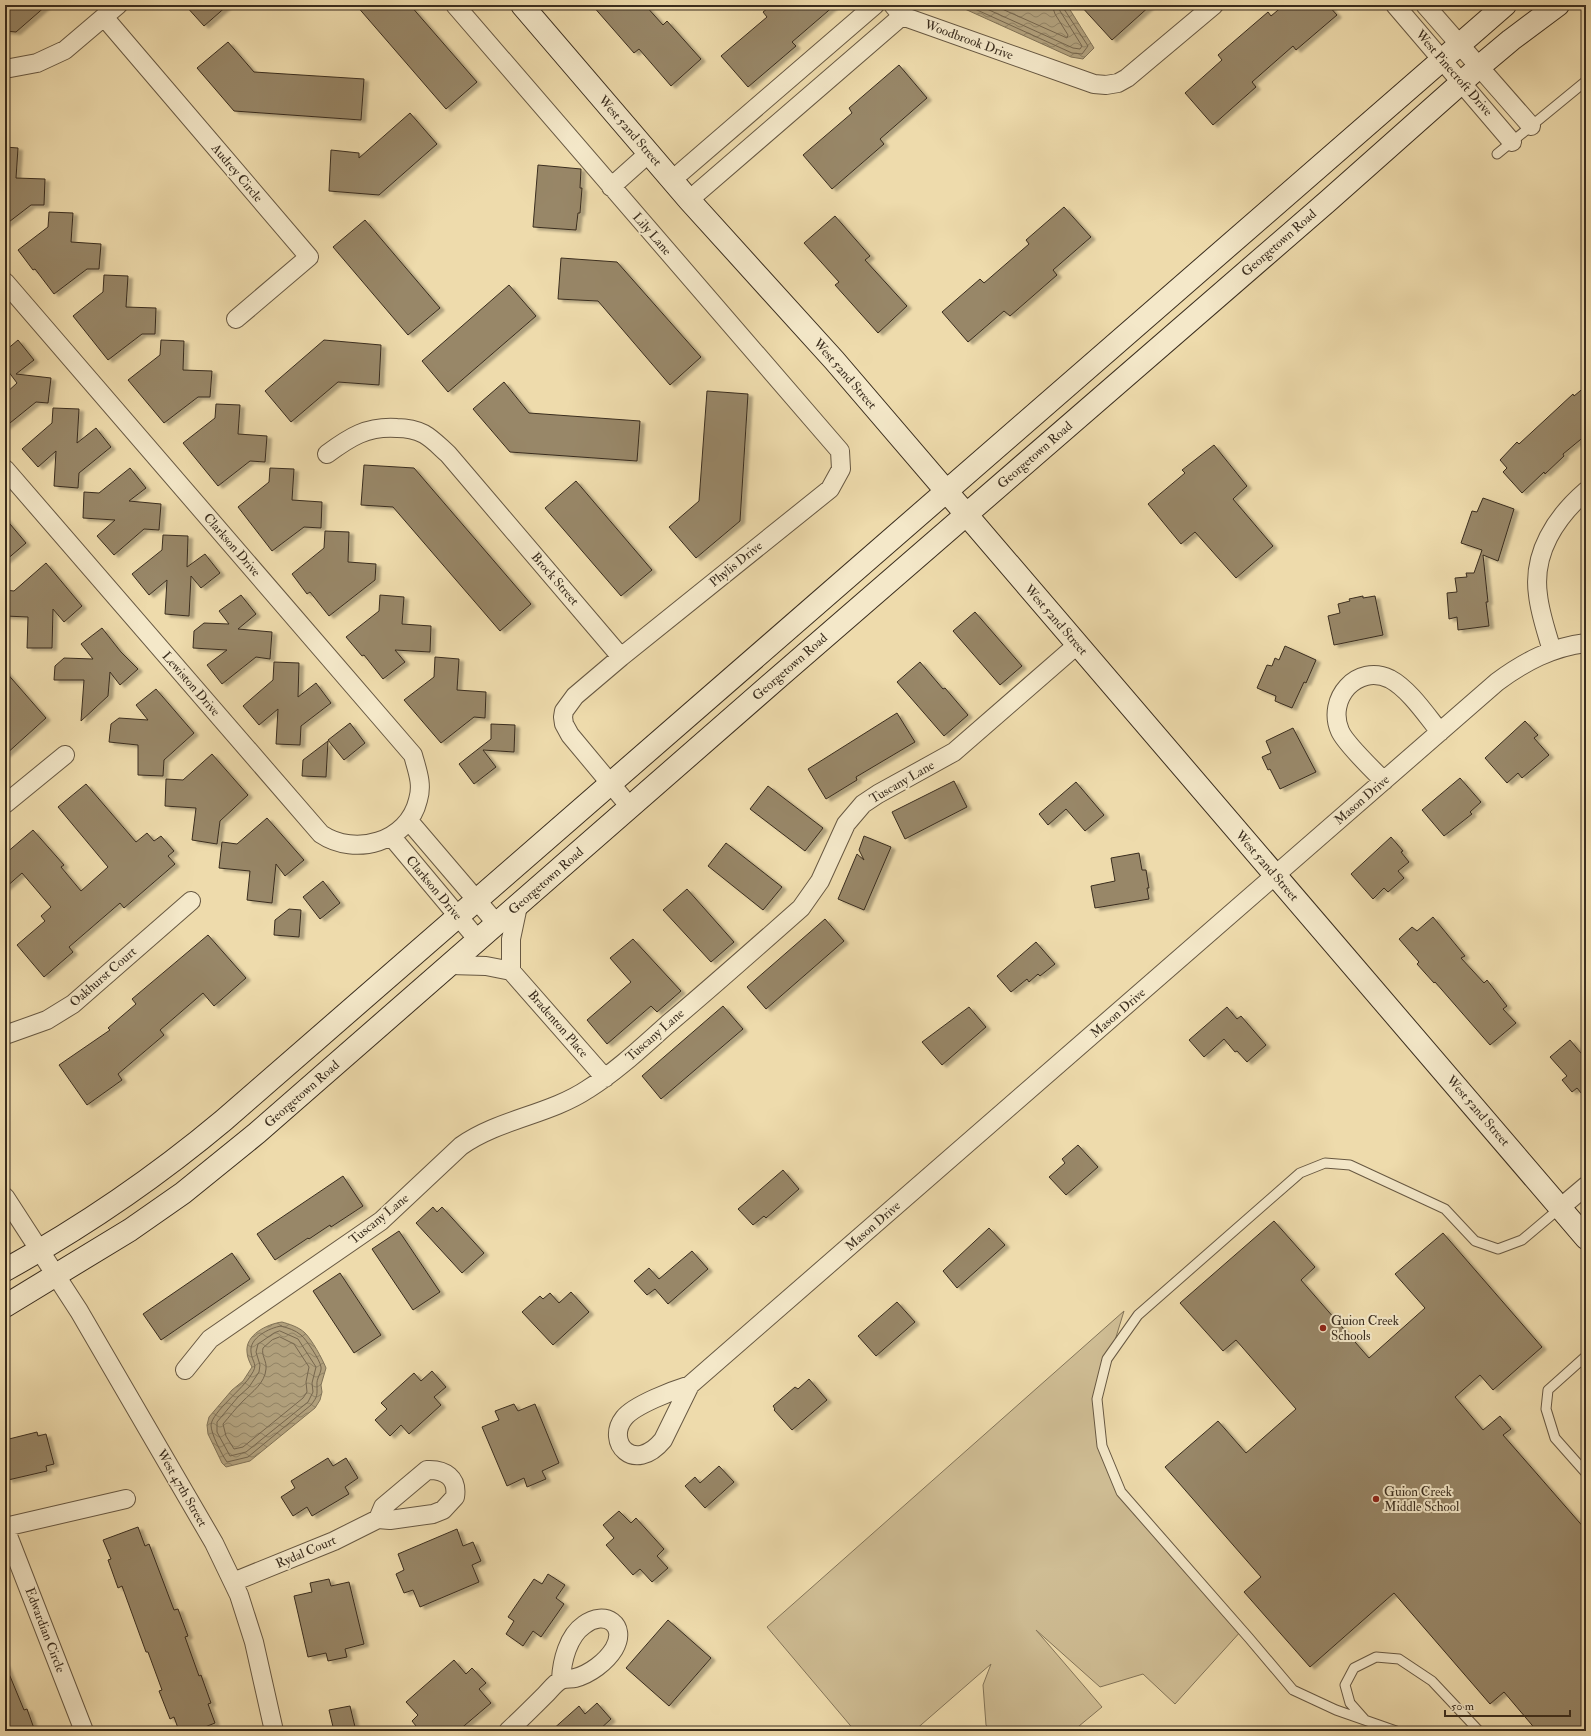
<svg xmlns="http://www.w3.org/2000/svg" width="1591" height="1736" font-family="'IM FELL Double Pica',serif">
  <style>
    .green { fill: #cfbd94; stroke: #847559 }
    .water { fill: url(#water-waves); stroke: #817256 }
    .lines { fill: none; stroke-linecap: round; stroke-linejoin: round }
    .shore { stroke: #76664d; stroke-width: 1 }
    .building { fill: #988768; stroke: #3a2d1e; filter: url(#shadow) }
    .lane-casing { stroke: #675842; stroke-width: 11 }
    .street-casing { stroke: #675842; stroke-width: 20 }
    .secondary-casing { stroke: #3a2d1e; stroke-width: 24 }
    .lane { stroke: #f4e8c9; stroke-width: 9 }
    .street { stroke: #f4e8c9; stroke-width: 18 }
    .secondary { stroke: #f4e8c9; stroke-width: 22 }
    .poi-dot { fill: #8f2418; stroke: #f4e8c9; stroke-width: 1.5 }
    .labels { text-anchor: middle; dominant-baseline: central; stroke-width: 4; stroke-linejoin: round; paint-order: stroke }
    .street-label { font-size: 13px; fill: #3a2d1e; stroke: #f4e8c9 }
    .poi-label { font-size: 13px; fill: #3a2d1e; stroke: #f4e8c9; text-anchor: start }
  </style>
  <defs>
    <pattern id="water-waves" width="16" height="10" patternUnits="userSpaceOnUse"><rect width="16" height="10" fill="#b1a07c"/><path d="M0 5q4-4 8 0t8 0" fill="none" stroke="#918365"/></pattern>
    <filter id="shadow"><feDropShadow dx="4.5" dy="2.5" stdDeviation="1" flood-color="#0004"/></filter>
  </defs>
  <rect width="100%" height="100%" fill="#eedbac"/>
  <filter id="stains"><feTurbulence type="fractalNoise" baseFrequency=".005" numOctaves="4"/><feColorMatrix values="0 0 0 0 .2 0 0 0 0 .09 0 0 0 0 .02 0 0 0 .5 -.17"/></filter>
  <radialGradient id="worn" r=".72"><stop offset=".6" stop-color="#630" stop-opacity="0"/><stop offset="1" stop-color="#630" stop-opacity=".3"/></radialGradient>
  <path class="green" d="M1124 1311 1097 1399 1102 1446 1121 1492 1242 1630 1175 1704 1143 1674 1100 1687 1036 1630 1102 1707 1073 1731H991L986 1725 983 1685 991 1664 914 1731H855L767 1627Z"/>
  <path class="water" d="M956 5H1067L1094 48 1083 59 1071 57Z
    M282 1322C289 1324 299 1327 305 1333 312 1340 322 1358 326 1368L321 1385 322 1392 320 1400 315 1408 250 1461 226 1467 222 1463 208 1434 207 1425 209 1417 232 1390 243 1381 252 1367C250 1363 247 1357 247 1352 245 1335 267 1324 282 1322Z"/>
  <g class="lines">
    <path class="shore" d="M966 5 1072 53 1082 54 1088 46 1064 9V5
      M978 5 1073 48 1080 49 1082 46 1060 11 1058 5
      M993 5 1067 38 1068 35 1055 14 1052 5
      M281 1326C288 1328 295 1330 301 1335 306 1339 320 1360 321 1367 322 1372 316 1379 317 1385 317 1395 318 1396 311 1405L248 1457 227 1462C222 1455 211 1434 211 1425 212 1412 244 1388 251 1375 259 1364 252 1363 251 1352 249 1338 269 1328 281 1326Z
      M280 1331 298 1339 316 1367 312 1383 313 1392 308 1402 246 1452 230 1456 217 1432V1422L238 1397 249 1387 259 1372 260 1365 256 1352 258 1344 274 1333Z
      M280 1337 294 1344 309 1367 306 1382 307 1392 303 1398 243 1447 234 1449 226 1436 223 1424C229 1417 236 1408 243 1401 252 1392 265 1383 266 1369 267 1361 261 1355 263 1348L272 1340Z"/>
  </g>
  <path class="building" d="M5 5H47L16 32 5 31Z
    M185 5H228L204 26Z
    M356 5H410L477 82 446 109Z
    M592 5H645L663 25 667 21 701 59 671 86 639 49 634 53Z
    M772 5H835L792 42 796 46 748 87 721 56 767 17 763 12Z
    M1080 5H1151L1112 40Z
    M1284 5H1328L1337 15 1296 50 1293 46 1252 82 1256 87 1213 125 1185 93 1222 60 1218 55 1268 12 1271 16Z
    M228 42 254 72 364 79 361 120 234 111 197 68Z
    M899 65 927 98 880 139 884 144 832 189 803 155 852 113 849 108Z
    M410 113 437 144 379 195 329 191 331 150 359 153V158Z
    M5 147 18 148 16 178 45 179 44 205H31L5 225Z
    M538 165 581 169 580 188H582L580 213H578L576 230 533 227Z
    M1064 207 1091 237 1053 270 1057 275 1010 316 1004 311 968 342 942 312 980 279 984 283 1029 244 1026 240Z
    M49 212 73 213 71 242 101 244 99 269H87L54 294 35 269 33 270 18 250 48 227Z
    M835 216 870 256 865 260 907 306 878 333 835 285 839 282 804 243Z
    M365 220 440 308 408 335 333 247Z
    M561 258 617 262 701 357 670 385 598 301 558 299Z
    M104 275 128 276 126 307 156 308 155 334H142L108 360 73 316 103 292Z
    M509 285 536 316 448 392 422 361Z
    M18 340 34 360 16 374 51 378 48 403 36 402 5 427V394L17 383 5 367V351Z
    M161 340 184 341 183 370 212 371 210 397H198L164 423 128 380 160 355Z
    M324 340 381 345 379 385 338 382 291 422 265 391Z
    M504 382 529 413 640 421 637 461 510 452 473 409Z
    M1586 386V435L1563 454 1564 456 1545 474 1544 472 1522 493 1503 472 1507 468 1500 460 1517 442 1519 444 1573 394 1574 396Z
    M707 391 748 394 740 521 696 558 669 527 699 501Z
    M216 404 240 405 238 434 267 436 265 462 250 461 218 486 183 443 215 418Z
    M53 408 79 409 77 443 96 428 111 447 79 473 78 488 54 486 56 451 38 467 22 449 52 423Z
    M1214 445 1247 486 1233 499 1273 546 1236 578 1195 532 1181 544 1148 504 1185 473 1182 470Z
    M364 465 414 468 531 604 500 631 393 507 361 505Z
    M130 468 146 488 129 501 161 504 159 530 144 529 114 555 97 536 115 520 83 518 84 492 99 493Z
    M270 468 294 469 292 500 322 502 321 528 304 527 272 551 238 507 269 482Z
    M576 481 652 570 621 596 545 508Z
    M1483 498 1514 509 1498 561 1483 555 1488 602H1486L1489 626 1458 630 1457 617 1449 619 1447 593 1457 592 1455 578 1467 577 1466 573H1474L1482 550 1461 543 1472 511 1477 512Z
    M5 518 26 543 5 561Z
    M325 531 349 532 348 562 376 564 375 580 329 616 310 592 307 594 292 574 324 548Z
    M163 535 188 536 187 567 205 554 220 573 201 588 191 576 189 616 165 614 167 580 149 595 132 574 162 550Z
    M46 563 82 606 64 622 53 609 52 648H27L28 617 5 616V590L14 591Z
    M241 595 256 614 238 629 272 632 270 659 256 657 222 684 207 665 227 650 193 648 194 631 204 623 229 624 219 611Z
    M380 595 404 597 402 624 431 626 430 652 395 650 405 662 383 679 364 655 362 656 346 637 379 611Z
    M1363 596V598L1375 596 1383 635 1334 645 1328 616 1340 613 1338 604 1350 601 1349 599Z
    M975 612 1022 666 1000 685 953 631Z
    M102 628 121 652 138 669 120 685 110 672 108 696 81 721 84 680H54L55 666 64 658 93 659 81 644Z
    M1285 646 1316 660 1306 683 1304 682 1292 708 1275 701 1276 696 1257 688 1267 665 1272 666 1275 658 1279 660Z
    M435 657 459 659 457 690 486 692 485 718 474 717 441 743 404 700 434 677Z
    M274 662 299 663 298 697 316 683 331 703 301 726 300 745 276 744 278 709 259 725 243 706 273 680Z
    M920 662 943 689 945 688 968 715 944 736 897 682Z
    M5 671 46 718 5 755Z
    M156 689 194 733 164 760 163 776 138 775V745L109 742 111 724 119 718 148 720 136 705Z
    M897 713 915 742 856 777 857 780 826 799 808 769Z
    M1525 721 1538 735 1534 738 1549 755 1522 778 1518 773 1507 783 1485 758Z
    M350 723 365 743 344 760 328 740Z
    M491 724 515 725 514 752 483 750 496 767 474 784 459 764 491 739Z
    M1293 728 1316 772 1280 789 1270 769 1268 770 1262 757 1271 753 1266 741Z
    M328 741 326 777 302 776 303 760Z
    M212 754 248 795 220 821 217 844 192 840 196 808 165 806 166 779 183 780Z
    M1460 778 1481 802 1470 812 1472 814 1444 836 1422 810Z
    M954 781 967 807 905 839 892 812Z
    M1076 782 1104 815 1085 831 1066 809 1048 825 1039 814Z
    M86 784 136 842 147 833 154 841 161 836 174 851 168 856 175 864 124 908 120 903 69 947 73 952 44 977 17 945 45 921 41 916 51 907 22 873 5 888V854L33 830 64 865 61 867 81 891 108 867 58 807Z
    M768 786 823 828 805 851 750 809Z
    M267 818 304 860 285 876 276 864 272 903 247 900 250 871 219 868 222 842 237 844Z
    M864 836 891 847 864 910 838 899 857 854 864 860 859 850Z
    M1391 837 1403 851 1401 852 1409 862 1398 871 1404 878 1388 892 1384 888 1373 899 1351 874Z
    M726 843 782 887 763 910 708 866Z
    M1139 853 1142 870H1146L1149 888H1147L1149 899 1095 908 1091 886 1115 881 1111 858Z
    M323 881 340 903 320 919 303 897Z
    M687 889 734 942 711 962 663 910Z
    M289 909 301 910 299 937 274 935 275 920Z
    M1433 917 1465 956 1461 958 1484 983 1487 980 1507 1006 1503 1009 1516 1023 1490 1045 1435 982 1434 983 1417 964 1419 962 1399 939 1412 927 1417 931Z
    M825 919 844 941 766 1009 747 987Z
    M208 935 246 978 214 1006 203 993 160 1030 164 1035 118 1074 122 1080 87 1105 59 1065 110 1030 108 1028 136 1004 132 999Z
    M633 939 681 991 657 1012 651 1006 607 1044 587 1020 631 982 610 958Z
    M1036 942 1055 964 1040 976 1038 974 1029 982 1027 979 1011 992 997 976Z
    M723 1006 743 1029 661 1099 642 1076Z
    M969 1007 986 1027 942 1065 922 1042Z
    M1227 1007 1237 1019 1241 1016 1266 1045 1247 1062 1237 1051 1235 1052 1224 1039 1204 1057 1189 1040Z
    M1570 1040 1586 1059V1099L1577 1088 1572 1092 1562 1080 1567 1076 1550 1057Z
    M1078 1145 1098 1167 1066 1195 1049 1177 1065 1163 1062 1159Z
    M783 1170 799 1189 766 1218 764 1216 753 1225 738 1209Z
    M343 1176 363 1206 331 1227 330 1225 309 1239 308 1238 275 1260 257 1234Z
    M433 1207 437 1212 442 1207 484 1253 462 1273 416 1223Z
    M1274 1221 1315 1267 1301 1280 1369 1358 1425 1308 1395 1274 1443 1233 1542 1347 1493 1390 1480 1375 1455 1397 1483 1430 1500 1416 1511 1429 1503 1435 1586 1530V1731H1537L1504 1692 1490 1704 1394 1593 1310 1667 1244 1592 1261 1577 1165 1467 1218 1421 1246 1453 1296 1409 1236 1340 1223 1351 1180 1303Z
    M989 1228 1005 1245 957 1288 943 1271Z
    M399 1231 440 1292 413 1310 372 1249Z
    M692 1251 708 1269 668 1304 655 1289 647 1295 634 1281 649 1268 659 1279Z
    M232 1253 250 1279 161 1340 143 1314Z
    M340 1273 381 1335 354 1353 313 1291Z
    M571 1292 589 1312 553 1345 522 1312 540 1296 543 1299 550 1293 559 1303Z
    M897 1302 915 1322 876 1356 858 1336Z
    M432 1371 446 1387 434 1397 441 1405 409 1434 401 1425 390 1436 375 1420 387 1409 381 1403 414 1373 421 1381Z
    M809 1379 827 1400 792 1430 774 1410 775 1409 773 1406 795 1387 798 1389Z
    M514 1404 518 1411 535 1404 559 1463 542 1471 546 1479 527 1487 524 1478 507 1486 482 1427 499 1420 495 1411Z
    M37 1432 38 1436 46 1434 54 1464 46 1466 47 1471 8 1480 7 1475 5 1476V1440Z
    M328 1458 333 1466 346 1458 358 1478 345 1487 349 1494 312 1516 307 1507 293 1516 281 1497 295 1488 291 1481Z
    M719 1466 734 1482 705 1508 685 1486 695 1477 700 1483Z
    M619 1511 631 1523 636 1518 664 1549 657 1556 668 1568 652 1582 640 1569 633 1575 606 1545 614 1538 603 1525Z
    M138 1527 145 1546 149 1544 174 1610 178 1609 188 1636 185 1637 199 1676 201 1675 211 1703 208 1704 215 1723 195 1731H179L174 1717 170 1719 159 1691 162 1690 148 1652H146L122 1586 118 1588 108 1560 111 1559 103 1540Z
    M457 1529 463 1546 473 1542 481 1561 472 1565 479 1582 420 1607 413 1590 404 1593 396 1574 404 1570 398 1554Z
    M548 1574 565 1585 556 1598 564 1604 541 1637 533 1631 523 1646 506 1634 514 1621 508 1617 534 1579 542 1584Z
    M329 1579 331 1586 349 1582 364 1644 345 1649 347 1657 328 1661 326 1653 308 1657 294 1596 312 1592 310 1583Z
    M668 1620 711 1658 669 1706 626 1668Z
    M454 1660 466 1674 472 1668 486 1683 479 1689 491 1703 458 1731H420L412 1721 418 1715 406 1702Z
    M5 1664 24 1710 27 1709 35 1731H5Z
    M597 1703 611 1719 598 1731H551L579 1706 585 1714Z
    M350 1706 356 1731H334L329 1710Z"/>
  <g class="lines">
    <g class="lane-casing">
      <path id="lane" d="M1497 154 1586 81
        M1586 1356 1548 1390 1546 1409 1555 1438 1586 1473
        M1365 1720 1350 1703 1345 1685 1354 1668 1376 1657 1399 1659 1432 1681 1479 1731
        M1396 1731 1336 1710 1293 1690 1249 1638 1121 1492 1102 1446 1097 1399 1107 1359 1138 1315 1300 1173 1325 1163 1350 1165 1445 1209 1475 1241 1498 1249 1522 1240 1560 1208"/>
    </g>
    <g class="street-casing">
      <path id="street" d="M455 5 840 451 841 469 830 489 621 657 575 696 564 711 563 717 564 724 570 735 630 807
        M893 5 902 16 1094 84 1106 85 1118 83 1127 78 1214 5
        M1395 5 1512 142
        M1425 5 1531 126
        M104 17 309 257 236 319
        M5 69 37 63 65 50 118 5
        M672 180 875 5
        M611 187 649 153
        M689 200 902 16
        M5 282 413 755C417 770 423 784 418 800 408 842 355 857 321 834L5 469
        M327 454C350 437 367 426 397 428 406 428 416 430 424 434 433 439 440 447 448 454L621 657
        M1552 651C1547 633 1540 614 1538 595 1532 553 1556 517 1586 491
        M1384 781C1373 770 1345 743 1340 731 1326 699 1357 663 1390 679 1409 689 1427 716 1440 732
        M5 804 65 755
        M409 821 497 924
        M391 836 478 940
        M450 965 486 966 511 971
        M511 971 605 1078
        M511 971V939L518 906
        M5 1035 47 1020 73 1004 191 901
        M5 1197 79 1311 214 1543 239 1595 254 1642 274 1731
        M1560 1208 1586 1186
        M185 1370 210 1339 381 1221 461 1146C499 1119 549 1115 588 1089 617 1071 642 1047 668 1024 713 986 757 947 801 908L820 881 846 824 863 804 878 794 954 752 1077 645
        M690 1385 663 1440C634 1475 605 1442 624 1418 634 1405 674 1390 690 1385L1497 682C1524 662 1552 647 1586 643
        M5 1527 126 1499
        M5 1528 84 1731
        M233 1582 334 1541 378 1519 390 1520 433 1514 443 1510 455 1497C458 1478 445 1469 427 1470L383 1507 378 1519
        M508 1731C521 1719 533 1707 545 1695 550 1690 555 1683 561 1680 565 1678 571 1679 575 1678 590 1674 606 1662 614 1649 628 1625 605 1609 584 1625 568 1636 562 1661 561 1679"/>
    </g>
    <g class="secondary-casing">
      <path id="secondary" d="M522 5 689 200 834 360 1586 1238
        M5 1270C83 1227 156 1177 224 1120L1505 5
        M5 1306 130 1230 183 1193 257 1133 780 676 1328 201 1480 66 1511 40 1558 5"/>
    </g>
    <use href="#lane" class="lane"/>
    <use href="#street" class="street"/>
    <use href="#secondary" class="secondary"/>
  </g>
  <g class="poi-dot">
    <circle cx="1323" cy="1328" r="4"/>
    <circle cx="1376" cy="1499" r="4"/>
  </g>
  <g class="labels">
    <g class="street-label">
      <text transform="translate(969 40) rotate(20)">Woodbrook Drive</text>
      <text transform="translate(1454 73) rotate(49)">West Pinecroft Drive</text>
      <text transform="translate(630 131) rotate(49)">West 52nd Street</text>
      <text transform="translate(237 173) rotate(50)">Audrey Circle</text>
      <text transform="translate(652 234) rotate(49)">Lily Lane</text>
      <text transform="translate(1279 243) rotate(-41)">Georgetown Road</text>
      <text transform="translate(845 374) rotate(49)">West 52nd Street</text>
      <text transform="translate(1035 455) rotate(-41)">Georgetown Road</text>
      <text transform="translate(232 545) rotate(49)">Clarkson Drive</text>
      <text transform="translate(736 564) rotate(-39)">Phylis Drive</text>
      <text transform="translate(555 579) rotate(49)">Brock Street</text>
      <text transform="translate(1056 620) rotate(49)">West 52nd Street</text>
      <text transform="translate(790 667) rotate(-41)">Georgetown Road</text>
      <text transform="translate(191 684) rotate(49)">Lewiston Drive</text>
      <text transform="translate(902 782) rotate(-30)">Tuscany Lane</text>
      <text transform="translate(1362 800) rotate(-41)">Mason Drive</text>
      <text transform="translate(1267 866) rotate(49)">West 52nd Street</text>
      <text transform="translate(546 881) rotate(-41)">Georgetown Road</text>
      <text transform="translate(434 888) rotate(50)">Clarkson Drive</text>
      <text transform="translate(103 977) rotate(-41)">Oakhurst Court</text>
      <text transform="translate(1118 1013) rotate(-41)">Mason Drive</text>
      <text transform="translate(558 1024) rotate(49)">Bradenton Place</text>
      <text transform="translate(655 1035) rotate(-41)">Tuscany Lane</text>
      <text transform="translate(302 1094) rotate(-41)">Georgetown Road</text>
      <text transform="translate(1478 1111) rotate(49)">West 52nd Street</text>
      <text transform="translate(379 1219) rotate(-39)">Tuscany Lane</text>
      <text transform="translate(873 1226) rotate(-41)">Mason Drive</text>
      <text transform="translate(182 1488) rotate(60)">West 47th Street</text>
      <text transform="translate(306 1552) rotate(-23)">Rydal Court</text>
      <text transform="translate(45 1630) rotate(69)">Edwardian Circle</text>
    </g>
    <g class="poi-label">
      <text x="1331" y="1321">Guion Creek<tspan x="1331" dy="15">Schools</tspan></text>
      <text x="1384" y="1492">Guion Creek<tspan x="1384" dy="15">Middle School</tspan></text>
    </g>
  </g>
  <rect width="1591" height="1736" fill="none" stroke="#eedbac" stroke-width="20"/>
  <rect x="6" y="6" width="1579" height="1724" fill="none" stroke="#3a2d1e" stroke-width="2"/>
  <rect x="10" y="10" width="1571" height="1716" fill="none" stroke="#3a2d1e"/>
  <path d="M1445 1710v6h125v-6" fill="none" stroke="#3a2d1e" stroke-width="2"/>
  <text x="1451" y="1710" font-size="12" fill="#3a2d1e" stroke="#f4e8c9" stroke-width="3" paint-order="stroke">50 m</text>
  <rect width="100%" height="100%" filter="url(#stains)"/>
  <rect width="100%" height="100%" fill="url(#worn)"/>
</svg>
